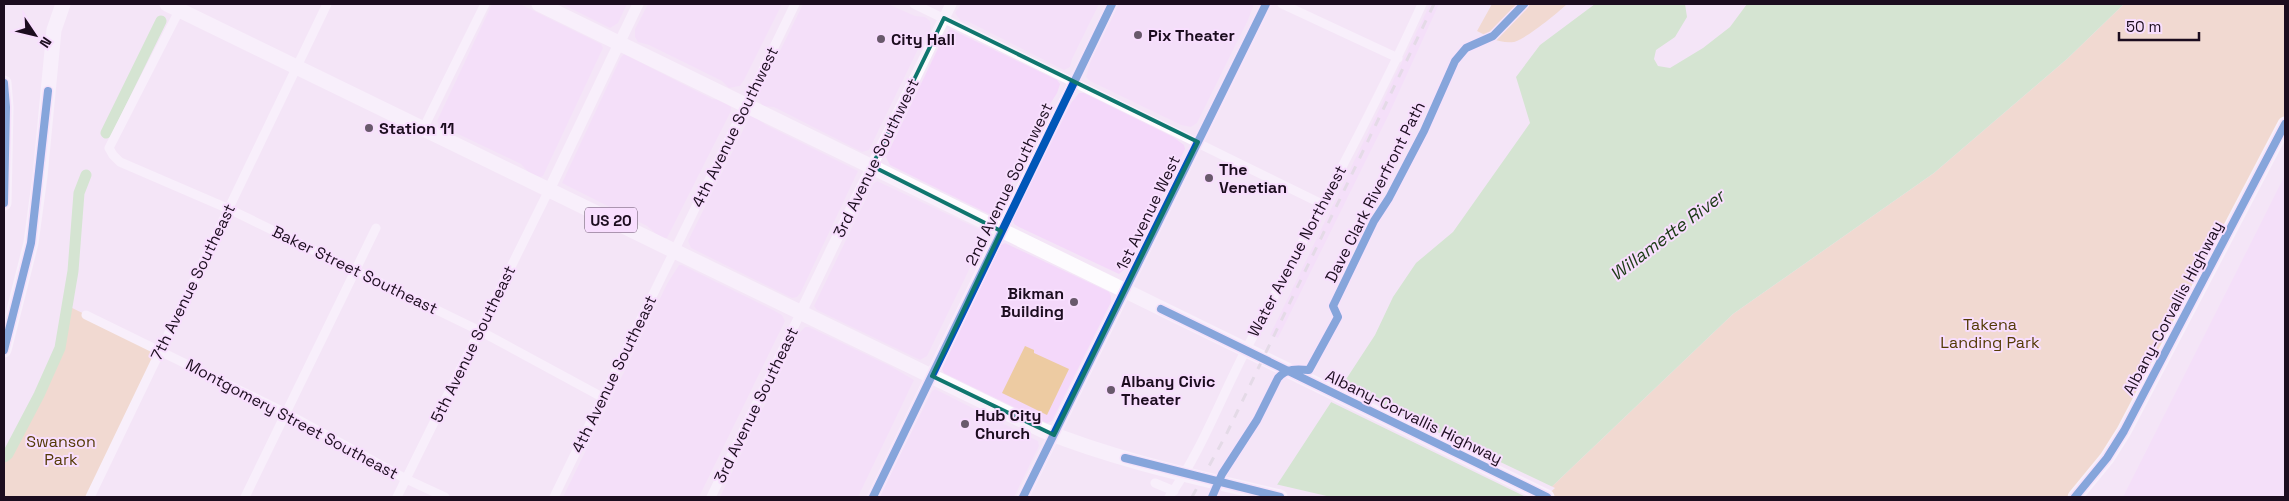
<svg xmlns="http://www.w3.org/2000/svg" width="2289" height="501" font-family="'Space Grotesk',sans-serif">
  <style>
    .built { fill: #f4d8fa }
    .green { fill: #edcba2 }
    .water { fill: #afe3a4 }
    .pier { fill: #f4e5f7 }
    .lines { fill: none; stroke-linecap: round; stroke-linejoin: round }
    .canal { stroke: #afe3a4; stroke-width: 11 }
    .minor { stroke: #fdfbfe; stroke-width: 9 }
    .tertiary { stroke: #fdfbfe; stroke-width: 11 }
    .secondary { stroke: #fdfbfe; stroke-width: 12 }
    .trunk { stroke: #fdfbfe; stroke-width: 15 }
    .rail { stroke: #d1ccd2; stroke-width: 3; stroke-dasharray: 9 9; stroke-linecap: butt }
    .cycleway-casing { stroke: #f8defe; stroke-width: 11 }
    .cycleway { stroke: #0057b8; stroke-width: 8 }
    .marked { fill: none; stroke: #0f766e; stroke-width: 4; stroke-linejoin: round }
    .poi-dot { fill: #68596b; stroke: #f8defe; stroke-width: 2 }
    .labels { text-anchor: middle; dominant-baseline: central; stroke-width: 4; stroke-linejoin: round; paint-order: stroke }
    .shield { fill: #f8defe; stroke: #5e4c62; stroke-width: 1 }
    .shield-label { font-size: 15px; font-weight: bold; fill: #1c0d1f }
    .poi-label { font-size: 16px; font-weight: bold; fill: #1c0d1f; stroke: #f8defe; text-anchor: start }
    .street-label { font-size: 16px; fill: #1c0d1f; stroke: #f8defe }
    .park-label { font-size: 16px; fill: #533a05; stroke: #f8defe }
    .water-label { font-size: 18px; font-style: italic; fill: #1b3b15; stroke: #f8defe }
  </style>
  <rect width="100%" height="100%" fill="#f4e5f7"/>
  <path class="built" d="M492 4H520L601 44 603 48 543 176 540 177 529 173 521 164 439 125 437 121Z
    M562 4H627L618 23 610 28Z
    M648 4H782L744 80 740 86 729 88 722 81 649 45 638 42 635 37V29Z
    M803 4H888L915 16 925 17 930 21 931 30 923 39 869 150 862 152 774 107 763 106 760 102 758 96Z
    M961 4H1099L1072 59 1070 67 1064 70 967 21 960 20 955 13Z
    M1119 4H1254L1248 20 1197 123 1191 127 1181 125 1090 81 1086 77 1090 63Z
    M1430 4H1439L1389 114 1278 338 1270 335Z
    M950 29 1057 80 1060 84 1057 93 1050 104 998 210 994 214H989L890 165 886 157 943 38Z
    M624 54 712 99 721 100 731 107V111L667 238H661L647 226 562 183 621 57Z
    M1079 93H1084L1173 137 1184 145 1185 149 1125 269 1119 274 1019 227 1014 224 1013 220 1071 103Z
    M751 114 766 125 858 171 801 292 797 297 792 298 691 248 688 241Z
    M2285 175V497H2123Z
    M877 181 983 231 984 233 985 237 927 356 920 360 817 310 814 306 873 184Z
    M1005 243 1109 292 1111 296V302L1052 421 1047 423 944 373 942 369 1001 245Z
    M679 265H682L773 310 782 315 785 321 699 497H563L667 284Z
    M805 327H809L892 367 914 380 858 497H720L800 332Z
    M935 389 1038 441 1039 446 1014 497H879L932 391Z"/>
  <path class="green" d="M1492 4H1567C1559 12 1523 41 1514 42 1500 44 1489 37 1477 31Z
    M2124 4H2285V124L2124 431 2073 497H1541L1733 314 1934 173 2067 59Z
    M68 306 159 350 90 497H4V457L8 454 39 395 60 348Z
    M1025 346 1034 350V353L1069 369 1047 415 1002 393Z"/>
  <path class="water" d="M1595 4H1685L1687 17 1675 37 1656 50 1654 59 1658 66 1670 68 1703 48 1730 27 1747 4H2124L2067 59 1934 173 1733 314 1541 497H1269L1375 335 1393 297 1416 263 1453 232 1530 123 1516 77 1540 45Z"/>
  <path class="pier" d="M1339 385 1555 488 1545 497H1526L1329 401Z
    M1275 484 1331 497H1267Z"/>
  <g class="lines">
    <path class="canal" d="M106 133 161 21
      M4 457 8 454 39 395 60 348 73 271 79 193 86 175"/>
    <path class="minor" d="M914 4 1322 204
      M1282 4 1398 58
      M181 7 109 148 113 155 120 162 229 209 480 331 602 397
      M423 129 485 4
      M86 315 286 413 406 479 445 497
      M1155 483 1174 491
      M90 497 327 4
      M245 497 376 228
      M397 497 549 190
      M554 497 795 4
      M711 497 801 312
      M1169 497C1203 449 1222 394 1250 342 1308 230 1370 119 1422 4"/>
    <path class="tertiary" d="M549 190 638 4
      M1001 231 1112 4
      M1125 291 1266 4
      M801 312 951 4"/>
    <path class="secondary" d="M873 497 1001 231
      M1023 497 1125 291"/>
    <path class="trunk" d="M167 4 1042 430C1118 461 1201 478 1280 497
      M539 4 1547 497
      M4 83 6 107 4 203
      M4 350 31 243 40 176 54 30 63 4
      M2075 497 2107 458 2124 431 2285 124"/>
    <path class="rail" d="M1192 497 1226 435 1434 4"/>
    <g class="cycleway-casing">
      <path id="cycleway" d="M4 83 6 107 4 203
        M1161 309 1547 497
        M4 350 31 243 48 91
        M1125 458 1280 497
        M873 497 1112 4
        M1023 497 1266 4
        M1212 497 1222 474 1257 420 1278 378C1287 368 1297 369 1309 370L1338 317 1333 306 1374 221 1389 198 1424 131 1455 61 1466 48 1493 36 1524 4
        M2075 497 2107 458 2124 431 2285 124"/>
    </g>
    <use href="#cycleway" class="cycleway"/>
  </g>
  <path d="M0 0H2289V501H0ZM944 18 1198 142 1054 435 932 376 1001 231 872 166Z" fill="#f4e5f7" fill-opacity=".55" fill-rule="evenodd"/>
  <path class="marked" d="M944 18 1198 142 1054 435 932 376 1001 231 872 166Z"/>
  <g class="poi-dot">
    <circle cx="1138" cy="35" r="5"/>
    <circle cx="881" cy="39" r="5"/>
    <circle cx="369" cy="128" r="5"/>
    <circle cx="1209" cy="178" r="5"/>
    <circle cx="1074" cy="302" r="5"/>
    <circle cx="1111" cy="390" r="5"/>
    <circle cx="965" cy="424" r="5"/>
  </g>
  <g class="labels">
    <rect class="shield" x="585" y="207.5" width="52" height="25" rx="4"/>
    <g class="shield-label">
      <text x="611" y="220">US 20</text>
    </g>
    <g class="poi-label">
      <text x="1148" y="35">Pix Theater</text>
      <text x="891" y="39">City Hall</text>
      <text x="379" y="128">Station 11</text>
      <text x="1219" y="169">The<tspan x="1219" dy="18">Venetian</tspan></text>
      <text x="1064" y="293" text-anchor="end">Bikman<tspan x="1064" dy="18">Building</tspan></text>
      <text x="1121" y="381">Albany Civic<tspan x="1121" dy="18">Theater</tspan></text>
      <text x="975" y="415">Hub City<tspan x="975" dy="18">Church</tspan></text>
    </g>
    <g class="street-label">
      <text transform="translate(735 127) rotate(-64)">4th Avenue Southwest</text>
      <text transform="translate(876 158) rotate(-64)">3rd Avenue Southwest</text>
      <text transform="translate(1009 184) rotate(-64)">2nd Avenue Southwest</text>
      <text transform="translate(1375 192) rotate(-63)">Dave Clark Riverfront Path</text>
      <text transform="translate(1148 213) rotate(-64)">1st Avenue West</text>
      <text transform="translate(1297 251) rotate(-62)">Water Avenue Northwest</text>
      <text transform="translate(355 270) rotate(26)">Baker Street Southeast</text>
      <text transform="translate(193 282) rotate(-64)">7th Avenue Southeast</text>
      <text transform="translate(2173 308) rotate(-62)">Albany-Corvallis Highway</text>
      <text transform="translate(473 344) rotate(-64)">5th Avenue Southeast</text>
      <text transform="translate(614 374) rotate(-64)">4th Avenue Southeast</text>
      <text transform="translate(756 405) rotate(-64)">3rd Avenue Southeast</text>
      <text transform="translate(1414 417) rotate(26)">Albany-Corvallis Highway</text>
      <text transform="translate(292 419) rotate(28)">Montgomery Street Southeast</text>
    </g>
    <g class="park-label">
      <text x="1990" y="324">Takena<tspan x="1990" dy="18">Landing Park</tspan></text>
      <text x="61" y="441">Swanson<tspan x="61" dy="18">Park</tspan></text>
    </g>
    <g class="water-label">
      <text transform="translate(1667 235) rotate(-37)">Willamette River</text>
    </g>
  </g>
  <rect width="2289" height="501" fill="none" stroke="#1c0d1f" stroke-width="10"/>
  <g transform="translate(35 35) rotate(125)" stroke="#f8defe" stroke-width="4" paint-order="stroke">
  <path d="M0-4L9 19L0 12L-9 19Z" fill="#1c0d1f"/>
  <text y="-8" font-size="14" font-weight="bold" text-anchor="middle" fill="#1c0d1f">N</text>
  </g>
  <path d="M2119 32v8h80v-8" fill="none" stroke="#1c0d1f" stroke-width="2.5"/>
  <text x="2126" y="32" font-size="15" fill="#1c0d1f" stroke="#f8defe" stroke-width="4" paint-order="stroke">50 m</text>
</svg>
